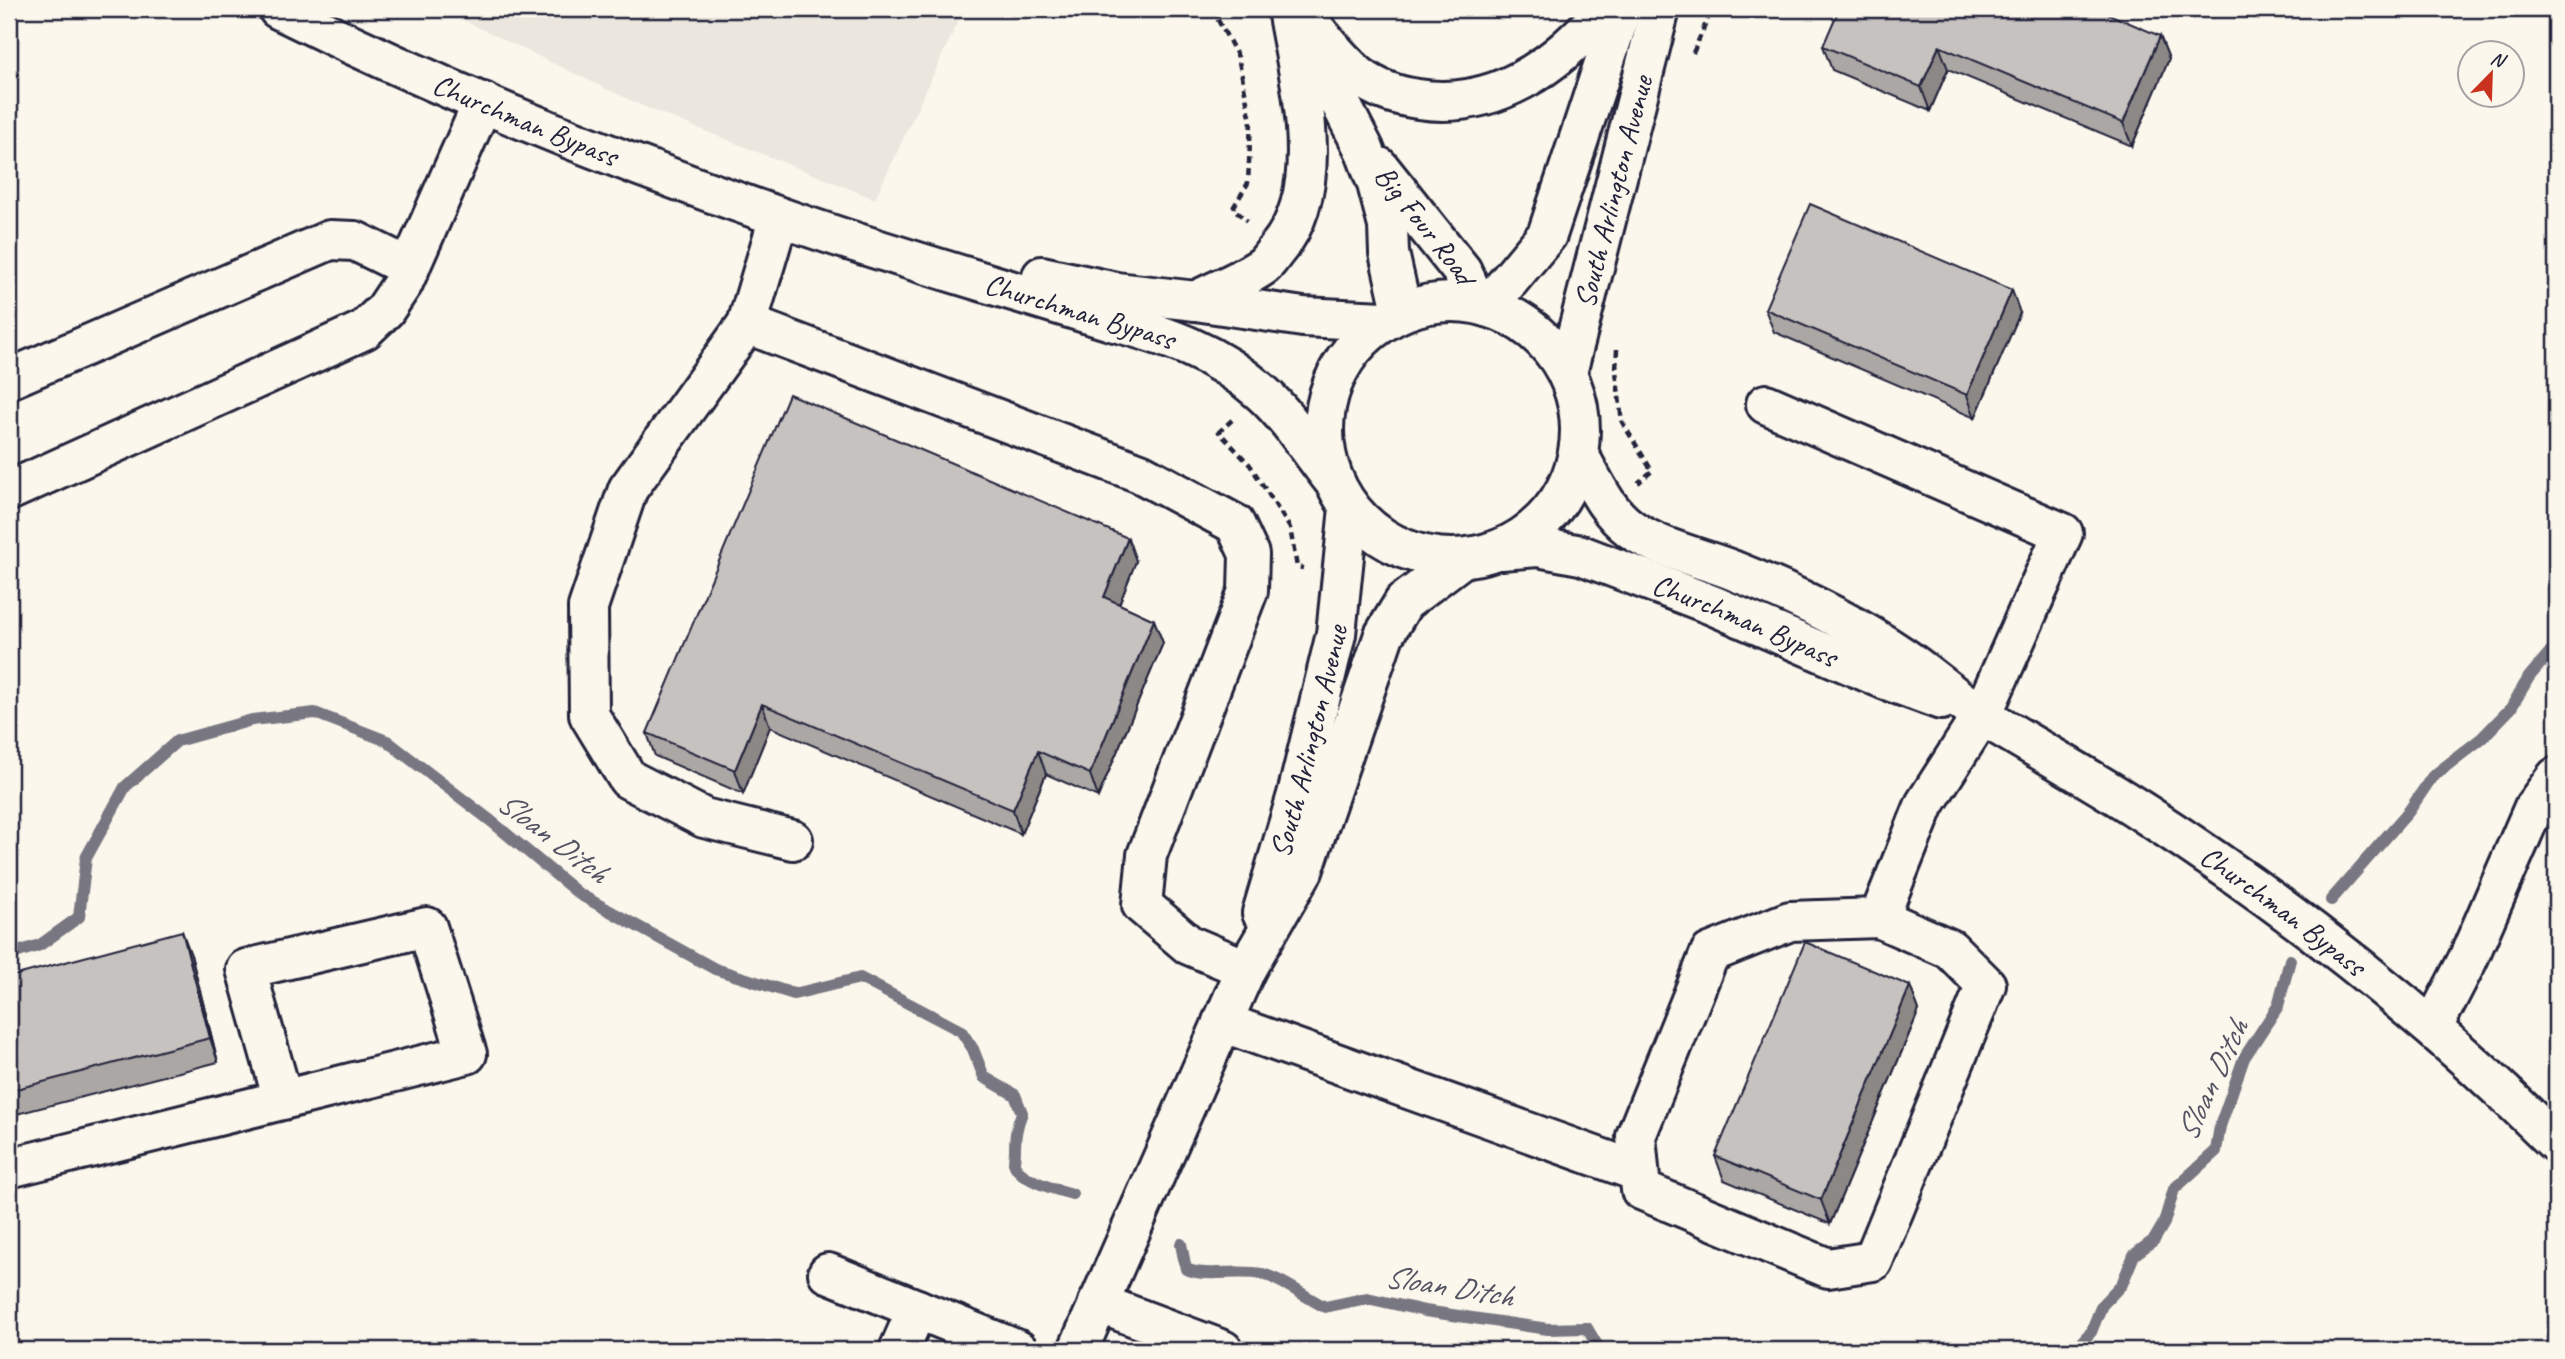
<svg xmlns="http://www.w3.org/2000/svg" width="2565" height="1359" font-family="Caveat,sans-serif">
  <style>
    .built { fill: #ebe7df }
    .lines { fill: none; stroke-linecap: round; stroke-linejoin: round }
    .stream { stroke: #787681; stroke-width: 12 }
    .minor-casing { stroke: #22223b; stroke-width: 44 }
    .major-casing { stroke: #22223b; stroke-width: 44 }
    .path { stroke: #22223b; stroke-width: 4.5; stroke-dasharray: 7 5; stroke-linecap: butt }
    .minor { stroke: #fbf7ec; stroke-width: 38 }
    .major { stroke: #fbf7ec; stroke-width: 38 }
    .wall { fill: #aaa7a5; stroke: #22223b; stroke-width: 2 }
    .shaded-wall { fill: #8b8886; stroke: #22223b; stroke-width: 2 }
    .building { fill: #c6c2c0; stroke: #22223b; stroke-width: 2 }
    .labels { text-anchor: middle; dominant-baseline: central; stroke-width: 5; stroke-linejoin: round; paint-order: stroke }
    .street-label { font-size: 30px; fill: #22223b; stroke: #fbf7ec }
    .water-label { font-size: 32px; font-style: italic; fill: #545364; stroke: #fbf7ec }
  </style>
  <rect width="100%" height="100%" fill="#fbf7ec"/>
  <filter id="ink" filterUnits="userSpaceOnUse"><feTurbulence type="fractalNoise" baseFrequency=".0143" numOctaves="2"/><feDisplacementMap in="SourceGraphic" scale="14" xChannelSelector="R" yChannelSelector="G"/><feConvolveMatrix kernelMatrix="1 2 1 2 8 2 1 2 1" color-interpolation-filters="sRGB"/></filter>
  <g filter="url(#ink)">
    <path class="built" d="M440 9H964L875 199 640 105Z"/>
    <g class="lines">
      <path class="stream" d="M2331 900 2409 811 2432 777 2482 738 2511 708 2529 677 2556 645
        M9 955 40 945 79 917 86 858 125 787 177 741 252 720 315 713 387 741 491 821 579 894 715 969 794 994 860 978 961 1031 973 1049 984 1077 1015 1095 1022 1113C1016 1127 1015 1137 1015 1151 1015 1155 1014 1159 1014 1163 1018 1180 1058 1190 1072 1194
        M1181 1244 1186 1269C1205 1278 1238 1269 1262 1274 1278 1277 1309 1299 1325 1307L1367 1298 1425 1311 1548 1329 1587 1328 1600 1350
        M2074 1350 2091 1332 2102 1305 2122 1284 2134 1255 2154 1240 2164 1223 2174 1189 2216 1151 2220 1126 2244 1058 2278 1006 2290 960"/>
      <g class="minor-casing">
        <g id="minor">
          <path id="s1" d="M278 9C439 89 607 157 777 216 887 255 1000 286 1111 321 1166 335 1217 353 1261 392 1288 416 1310 451 1333 480"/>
          <path d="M1301 26 1364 149 1377 184 1388 226 1389 253 1402 311"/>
          <path id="s2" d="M1379 167 1462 271 1477 304"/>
          <path d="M779 217 747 324 628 489 588 607 589 715 628 779 704 818 793 840"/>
          <path d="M1042 276 1116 292 1196 301 1303 317 1383 321"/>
          <path d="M1196 301C1217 290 1243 280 1263 266 1268 262 1272 255 1277 249 1330 187 1299 81 1287 9"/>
          <path d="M747 324 1140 473 1235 524 1249 554 1248 591 1147 855 1142 905 1189 945 1246 969"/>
          <path d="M9 379 330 240 355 241 410 268"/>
          <path d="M1766 404 2063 533 1982 715 1925 804 1879 918"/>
          <path id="s3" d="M1579 455C1594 482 1606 511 1631 529 1661 550 1699 557 1732 570 1790 593 1848 620 1900 655 1929 674 1954 698 1983 716 2037 749 2092 779 2144 813 2293 909 2431 1019 2556 1143"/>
          <path d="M9 491 364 330 385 310 403 283 483 102"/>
          <path id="s4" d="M1501 550 1538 547 1581 555 1712 605 1886 680 1941 700"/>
          <path d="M1879 918 1950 949 1986 985 1873 1261 1828 1268 1641 1190 1636 1136 1710 953 1790 921Z"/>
          <path d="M1222 1022 1639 1172"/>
          <path d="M2433 1027 2468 959 2534 807 2556 777"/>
          <path d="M9 1168 467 1054 427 927 246 969 283 1100"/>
          <path d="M828 1273 1018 1350"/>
          <path d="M1098 1303 1223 1350"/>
          <path d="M899 1350 917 1309"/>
        </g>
      </g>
      <g class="major-casing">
        <g id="major">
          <path d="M1298 9C1317 30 1337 58 1359 76 1376 89 1397 96 1418 99 1495 111 1558 65 1605 9"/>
          <circle cx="1452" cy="430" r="128"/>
          <path d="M1487 307 1547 235 1622 9"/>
          <path id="s5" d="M1567 373 1660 9"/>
          <path id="s6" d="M1262 913 1297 795 1336 634 1349 508"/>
          <path d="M1078 1350 1246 969 1303 871 1384 635 1404 602 1461 559"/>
        </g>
      </g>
      <path class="path" d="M1212 9 1238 57 1251 121 1248 183 1233 208 1247 221
        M1693 53 1712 9
        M1617 349 1616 371 1622 422 1652 471 1638 483
        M1232 420 1219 432 1250 465 1290 528 1297 567 1303 568"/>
      <use href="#minor" class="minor"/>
      <use href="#major" class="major"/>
    </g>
    <path class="wall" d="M2160 36 2169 59 2132 146 1948 69 1930 111 1832 70 1823 46Z
      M1765 309 2020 313 1975 418 1774 332Z
      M1136 561 1119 604 1154 620 1163 643 1098 797 1046 774 1021 834 770 727 743 794 655 756 647 733Z
      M191 955 218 1062 9 1116V977Z
      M1910 986 1919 1010 1830 1224 1724 1180 1715 1156Z"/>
    <path class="shaded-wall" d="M2160 36 2169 59 2132 146 2123 123Z
      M1939 46 1948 69 1930 111 1921 87Z
      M2012 290 2020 313 1975 418 1967 395Z
      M1128 538 1136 561 1113 620 1104 597Z
      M1154 620 1163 643 1098 797 1090 774Z
      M762 704 770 727 743 794 735 770Z
      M1038 751 1046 774 1021 834 1013 810Z
      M182 931 191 955 218 1062 210 1038Z
      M1910 986 1919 1010 1830 1224 1821 1200Z"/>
    <path class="building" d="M1839 9H2097L2160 36 2123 123 1939 46 1921 87 1823 46Z
      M1810 204 2012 290 1967 395 1765 309Z
      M789 394 1128 538 1104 597 1154 620 1090 774 1038 751 1013 810 762 704 735 770 647 733Z
      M182 931 210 1038 9 1091V977Z
      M1805 942 1910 986 1821 1200 1715 1156Z"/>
  </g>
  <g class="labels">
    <g class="street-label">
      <text stroke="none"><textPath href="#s1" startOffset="271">Churchman Bypass</textPath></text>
      <text stroke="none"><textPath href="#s5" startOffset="187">South Arlington Avenue</textPath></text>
      <text stroke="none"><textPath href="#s2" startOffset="74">Big Four Road</textPath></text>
      <text stroke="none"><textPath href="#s1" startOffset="858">Churchman Bypass</textPath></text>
      <text stroke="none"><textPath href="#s4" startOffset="257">Churchman Bypass</textPath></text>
      <text stroke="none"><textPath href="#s6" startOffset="178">South Arlington Avenue</textPath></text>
      <text stroke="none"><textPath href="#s3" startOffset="850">Churchman Bypass</textPath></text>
    </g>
    <g class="water-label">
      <text transform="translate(553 837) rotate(37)">Sloan Ditch</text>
      <text transform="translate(2212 1080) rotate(-65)">Sloan Ditch</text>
      <text transform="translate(1449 1286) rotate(9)">Sloan Ditch</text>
    </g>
  </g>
  <rect width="2565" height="1359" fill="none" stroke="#fbf7ec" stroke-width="35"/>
  <rect x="18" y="18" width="2530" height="1324" fill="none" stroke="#22223b" stroke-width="2.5" filter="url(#ink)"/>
  <g transform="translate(2491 74) rotate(23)"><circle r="33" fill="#fbf7ec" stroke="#a4a2a5" stroke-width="2"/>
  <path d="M0-5L12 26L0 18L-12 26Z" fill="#c8321e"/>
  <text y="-10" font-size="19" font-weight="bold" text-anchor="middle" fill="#22223b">N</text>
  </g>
</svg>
